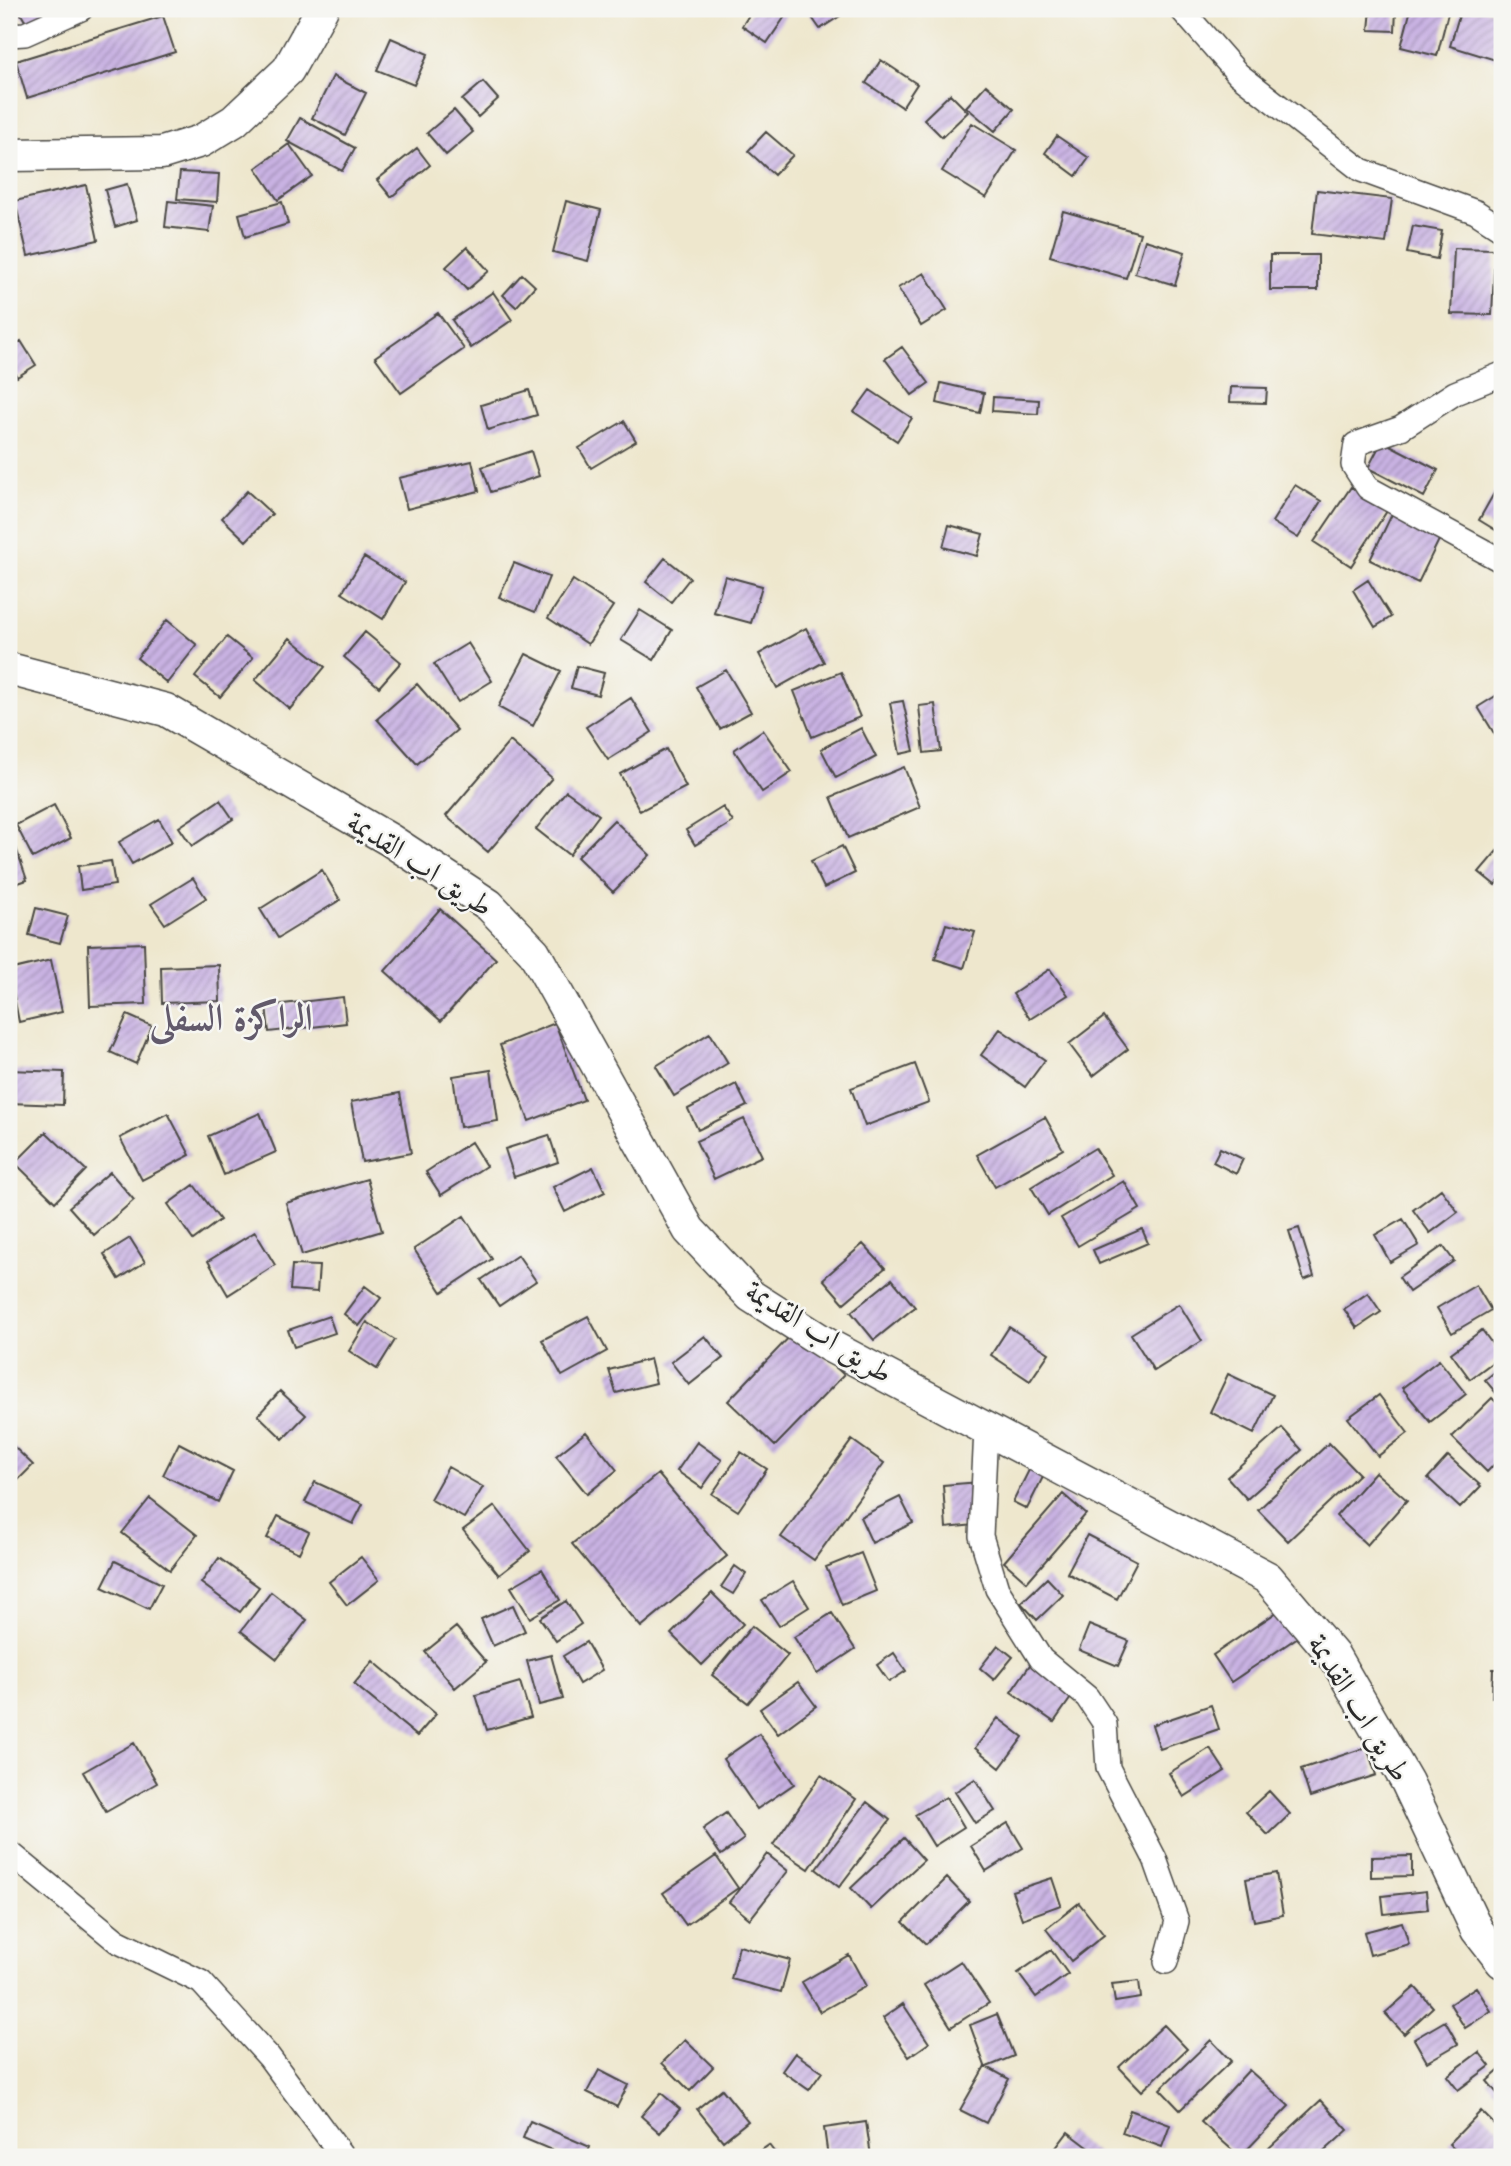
<svg xmlns="http://www.w3.org/2000/svg" width="1511" height="2166" font-family="Cardo,Amiri,serif">
  <style>
    .building { fill: url(#building-hatch) }
    .lines { fill: none; stroke-linecap: round; stroke-linejoin: round }
    .street-casing { stroke: #484743; stroke-width: 26 }
    .secondary-casing { stroke: #484743; stroke-width: 35 }
    .street { stroke: #fff; stroke-width: 23 }
    .secondary { stroke: #fff; stroke-width: 32 }
    .labels { text-anchor: middle; dominant-baseline: central; stroke-width: 5; stroke-linejoin: round; paint-order: stroke }
    .street-label { font-size: 30px; fill: #2b2b2b; stroke: #f6f6f2 }
    .district-label { font-size: 37px; font-weight: bold; fill: #625a6b; stroke: #f6f6f2 }
  </style>
  <defs>
    <pattern id="building-hatch" width="6" height="6" patternUnits="userSpaceOnUse" patternTransform="scale(1.75)"><rect width="6" height="6" fill="#c9b2e3"/><path d="M-1 1l2-2M0 6l6-6M5 7l2-2" fill="none" stroke="#a391b8"/></pattern>
  </defs>
  <rect width="100%" height="100%" fill="#f6f6f2"/>
  <filter id="ink" filterUnits="userSpaceOnUse"><feTurbulence type="fractalNoise" baseFrequency=".0143" numOctaves="2"/><feDisplacementMap in="SourceGraphic" scale="14" xChannelSelector="R" yChannelSelector="G"/><feConvolveMatrix kernelMatrix="1 2 1 2 8 2 1 2 1" color-interpolation-filters="sRGB"/></filter>
  <filter id="wash" filterUnits="userSpaceOnUse"><feTurbulence type="fractalNoise" baseFrequency=".00686" numOctaves="4" result="noise"/><feDisplacementMap in="SourceGraphic" scale="28" xChannelSelector="R" yChannelSelector="G"/><feGaussianBlur stdDeviation="1.57" result="paint"/><feColorMatrix in="noise" values="0 0 0 0 0 0 0 0 0 0 0 0 0 0 0 0 0 1.4 0 .05"/><feComposite in="paint" operator="in"/></filter>
  <g filter="url(#wash)">
    <rect width="100%" height="100%" fill="#eee7cd"/>
    <g id="blocks">
      <path class="building" d="M18 9H72L35 38Z
        M753 9H790L767 43 742 26Z
        M806 9H835L840 16 820 29Z
        M1371 9H1396L1395 31 1369 30Z
        M1411 9H1449L1437 56 1401 47Z
        M1461 9 1502 11V62L1450 46Z
        M163 16 175 52 27 98 16 61Z
        M391 38 428 54 414 85 377 70Z
        M881 60 917 84 902 107 866 83Z
        M333 76 366 93 345 135 312 118Z
        M483 82 498 99 478 117 462 100Z
        M986 85 1014 109 995 131 966 107Z
        M950 94 968 112 942 137 924 119Z
        M454 110 473 132 446 155 427 133Z
        M300 118 355 148 342 171 287 141Z
        M972 123 1016 150 986 198 942 171Z
        M766 132 793 155 774 175 748 151Z
        M1057 136 1089 158 1076 176 1045 153Z
        M289 144 312 176 278 200 256 168Z
        M417 148 430 165 391 197 377 180Z
        M180 172 219 174 217 202 177 199Z
        M127 184 137 220 115 227 105 190Z
        M86 185 98 240 28 256 15 201Z
        M1317 190 1392 199 1386 243 1312 234Z
        M168 201 213 206 209 232 165 227Z
        M566 201 601 210 588 261 553 252Z
        M282 202 288 224 245 237 239 214Z
        M1063 211 1140 233 1126 278 1050 256Z
        M1413 226 1442 231 1437 259 1407 253Z
        M1145 240 1185 252 1175 285 1135 273Z
        M467 247 489 271 467 290 446 267Z
        M1454 248 1495 249 1492 315 1451 314Z
        M1270 255H1318V290H1270Z
        M924 273 947 310 921 326 898 288Z
        M522 274 535 286 516 307 503 295Z
        M493 292 512 320 471 348 452 320Z
        M438 313 464 349 401 393 375 357Z
        M21 341 36 365 17 377 9 363V349Z
        M902 347 929 383 912 395 885 359Z
        M941 383 984 393 980 413 937 403Z
        M1231 387 1267 388 1266 403 1230 402Z
        M529 390 537 415 488 430 481 405Z
        M870 390 912 418 897 441 854 412Z
        M993 397 1039 400 1038 414 992 411Z
        M624 421 636 441 591 468 579 448Z
        M1382 441 1438 470 1424 497 1368 468Z
        M531 451 539 476 491 492 482 467Z
        M472 461 479 491 407 509 399 478Z
        M1502 479V534L1479 520Z
        M1295 485 1321 501 1298 538 1272 522Z
        M1351 487 1387 511 1351 566 1314 542Z
        M247 491 272 514 246 541 222 518Z
        M1392 514 1440 538 1418 583 1370 560Z
        M949 525 983 534 977 556 943 547Z
        M364 557 405 582 383 619 342 593Z
        M665 558 690 578 671 602 646 582Z
        M514 563 549 577 535 612 499 597Z
        M725 576 762 586 751 623 714 613Z
        M573 580 613 606 588 644 548 618Z
        M1368 580 1391 617 1375 627 1353 590Z
        M640 610 672 630 654 660 621 640Z
        M167 620 197 645 167 683 137 658Z
        M806 628 824 662 777 688 759 654Z
        M365 632 401 662 379 687 344 657Z
        M227 637 253 658 220 697 195 677Z
        M290 638 325 667 290 709 255 680Z
        M468 643 492 681 458 702 434 664Z
        M526 654 561 671 533 726 498 707Z
        M577 666 604 673 598 695 571 688Z
        M726 670 751 712 720 729 696 687Z
        M841 672 860 717 812 737 794 691Z
        M417 684 457 730 417 764 377 719Z
        M1502 692V742L1500 743 1478 707Z
        M631 698 652 732 608 760 586 727Z
        M903 701 914 751 900 754 890 703Z
        M935 704 941 751 924 753 919 706Z
        M861 728 876 757 836 778 821 749Z
        M763 730 792 772 762 792 734 750Z
        M510 741 552 778 488 852 446 816Z
        M666 749 686 787 640 811 620 774Z
        M904 767 920 807 848 838 831 797Z
        M566 791 599 815 569 855 536 829Z
        M220 800 233 819 192 846 179 827Z
        M54 805 71 838 33 858 16 825Z
        M723 807 733 822 695 845 686 830Z
        M159 819 172 842 132 864 119 842Z
        M614 820 650 855 613 892 577 857Z
        M9 827 27 880 9 886Z
        M842 846 855 873 824 888 811 861Z
        M1497 851 1502 856V877L1495 885 1479 872Z
        M111 861 115 885 81 890 78 866Z
        M322 870 340 900 278 938 260 909Z
        M193 878 206 898 165 924 151 904Z
        M36 908 68 916 60 943 29 935Z
        M440 909 496 959 441 1021 385 971Z
        M946 924 975 932 964 968 935 959Z
        M144 943 146 1004 90 1006 88 945Z
        M51 960 62 1012 19 1022 9 970Z
        M219 965 220 1001 162 1003 161 967Z
        M1050 969 1068 995 1030 1019 1013 994Z
        M343 997 346 1023 269 1032 266 1006Z
        M127 1015 152 1026 136 1064 110 1052Z
        M1104 1017 1128 1049 1093 1076 1069 1044Z
        M555 1023 584 1100 529 1121 500 1045Z
        M1000 1029 1045 1060 1025 1087 981 1055Z
        M710 1033 728 1063 674 1096 656 1066Z
        M915 1064 929 1102 865 1126 851 1088Z
        M9 1070 64 1072 63 1105 9 1103Z
        M491 1070 498 1121 460 1127 453 1076Z
        M736 1084 747 1106 698 1130 688 1109Z
        M400 1093 411 1153 362 1162 351 1102Z
        M168 1113 190 1155 142 1180 120 1138Z
        M260 1113 276 1152 224 1175 208 1136Z
        M1045 1117 1063 1149 995 1187 977 1155Z
        M744 1119 762 1156 714 1179 696 1141Z
        M46 1132 86 1170 55 1202 15 1163Z
        M549 1135 558 1162 514 1177 505 1149Z
        M471 1142 486 1166 441 1195 426 1172Z
        M1095 1148 1112 1175 1048 1215 1031 1187Z
        M1220 1148 1243 1159 1236 1174 1213 1162Z
        M593 1167 605 1192 565 1212 553 1187Z
        M110 1172 134 1200 94 1235 69 1207Z
        M367 1179 382 1231 302 1255 286 1203Z
        M1124 1181 1140 1209 1078 1246 1061 1218Z
        M194 1185 220 1220 193 1240 168 1204Z
        M1441 1189 1458 1212 1430 1233 1413 1210Z
        M464 1216 492 1259 442 1292 414 1249Z
        M1403 1219 1419 1245 1390 1262 1375 1235Z
        M1299 1228 1314 1276 1304 1280 1289 1231Z
        M1142 1229 1148 1243 1099 1264 1093 1250Z
        M255 1232 275 1265 228 1295 208 1261Z
        M130 1238 145 1262 119 1279 104 1254Z
        M863 1244 885 1268 844 1303 823 1279Z
        M1443 1246 1454 1261 1409 1292 1399 1277Z
        M518 1255 536 1281 499 1306 481 1280Z
        M292 1265 319 1266 317 1292 290 1290Z
        M892 1279 915 1307 874 1340 851 1312Z
        M1476 1285 1491 1310 1452 1333 1437 1308Z
        M365 1286 381 1298 359 1326 344 1314Z
        M1368 1293 1381 1312 1357 1328 1344 1309Z
        M1179 1304 1202 1341 1154 1371 1131 1334Z
        M329 1316 335 1333 294 1347 288 1330Z
        M588 1316 607 1351 562 1376 542 1340Z
        M367 1322 395 1340 377 1369 349 1351Z
        M1009 1327 1049 1353 1030 1381 991 1355Z
        M796 1330 844 1375 775 1446 728 1401Z
        M1482 1330 1501 1356 1470 1379 1451 1353Z
        M705 1336 723 1358 689 1385 671 1362Z
        M650 1359 656 1383 616 1393 609 1370Z
        M1439 1360 1466 1394 1430 1422 1402 1388Z
        M1502 1366V1400L1485 1380Z
        M1228 1374 1273 1395 1254 1434 1210 1412Z
        M280 1391 306 1415 283 1439 258 1415Z
        M1379 1395 1408 1433 1378 1456 1348 1418Z
        M1492 1398 1502 1408V1456L1487 1472 1452 1437Z
        M1282 1428 1302 1450 1247 1499 1227 1477Z
        M586 1432 617 1470 587 1494 556 1456Z
        M852 1440 884 1463 814 1560 781 1537Z
        M9 1442 33 1465 16 1482 9 1475Z
        M697 1442 722 1460 702 1488 677 1471Z
        M179 1443 233 1471 218 1502 163 1475Z
        M1329 1443 1359 1474 1288 1541 1258 1510Z
        M741 1452 767 1469 738 1511 712 1494Z
        M1448 1456 1481 1486 1460 1508 1428 1478Z
        M448 1467 483 1487 464 1518 430 1499Z
        M1030 1468 1044 1475 1027 1509 1013 1502Z
        M1375 1472 1407 1500 1367 1545 1336 1516Z
        M658 1474 727 1556 641 1627 572 1544Z
        M315 1482 363 1504 353 1524 305 1502Z
        M980 1482 984 1524 946 1528 943 1485Z
        M1063 1494 1086 1514 1027 1582 1004 1562Z
        M900 1497 913 1523 872 1543 860 1517Z
        M150 1498 197 1535 170 1570 122 1533Z
        M495 1506 530 1551 499 1575 463 1530Z
        M278 1516 309 1532 299 1553 267 1538Z
        M1087 1535 1137 1561 1117 1599 1067 1573Z
        M861 1553 876 1591 842 1605 826 1567Z
        M361 1557 379 1580 347 1605 329 1582Z
        M219 1558 259 1587 240 1612 201 1583Z
        M115 1561 162 1584 149 1609 102 1587Z
        M735 1566 746 1574 733 1594 721 1587Z
        M542 1569 560 1600 530 1618 511 1587Z
        M1047 1578 1063 1595 1037 1620 1021 1603Z
        M793 1581 809 1607 779 1626 762 1600Z
        M271 1592 307 1620 277 1659 241 1631Z
        M712 1593 743 1624 702 1665 671 1634Z
        M566 1601 581 1624 556 1641 540 1618Z
        M513 1605 525 1631 493 1646 481 1619Z
        M1280 1610 1298 1637 1231 1682 1213 1655Z
        M832 1613 855 1649 817 1674 794 1637Z
        M1089 1625 1129 1641 1118 1666 1079 1650Z
        M752 1626 788 1655 748 1703 712 1675Z
        M456 1627 486 1662 455 1688 425 1652Z
        M586 1642 602 1670 579 1684 563 1656Z
        M998 1645 1013 1657 994 1680 980 1668Z
        M894 1653 906 1671 889 1682 877 1665Z
        M551 1655 563 1699 539 1705 527 1661Z
        M373 1661 436 1714 417 1736 354 1684Z
        M1032 1662 1075 1692 1054 1722 1011 1692Z
        M1493 1669H1502V1697H1492Z
        M520 1682 531 1717 487 1730 476 1695Z
        M798 1682 816 1706 778 1734 760 1709Z
        M1211 1705 1219 1729 1160 1749 1152 1725Z
        M998 1718 1023 1737 1000 1768 975 1748Z
        M759 1734 794 1784 757 1809 723 1759Z
        M134 1743 157 1783 106 1812 83 1772Z
        M1367 1747 1376 1775 1310 1797 1301 1769Z
        M1210 1748 1225 1771 1184 1797 1169 1773Z
        M821 1775 856 1799 809 1869 773 1845Z
        M975 1779 995 1811 975 1823 955 1792Z
        M1269 1791 1290 1814 1268 1835 1246 1812Z
        M946 1797 964 1827 934 1846 915 1815Z
        M867 1802 890 1820 839 1887 816 1869Z
        M726 1813 744 1839 721 1855 703 1829Z
        M1008 1823 1023 1848 986 1871 971 1846Z
        M904 1838 924 1860 871 1909 851 1888Z
        M767 1854 788 1871 750 1919 729 1902Z
        M716 1856 738 1888 686 1925 663 1893Z
        M1412 1856V1876L1371 1877V1857Z
        M1276 1873 1283 1915 1254 1921 1246 1879Z
        M947 1878 969 1901 926 1944 903 1922Z
        M1052 1878 1061 1905 1022 1919 1012 1891Z
        M1426 1891 1428 1909 1384 1914 1382 1896Z
        M1079 1903 1104 1935 1071 1961 1046 1929Z
        M1402 1922 1409 1944 1370 1955 1364 1932Z
        M739 1946 790 1960 781 1992 731 1979Z
        M1051 1950 1068 1974 1036 1997 1018 1973Z
        M849 1955 866 1986 820 2012 802 1982Z
        M961 1961 989 2003 951 2027 924 1985Z
        M1139 1981 1141 1998 1115 2002 1112 1984Z
        M1415 1987 1433 2007 1404 2034 1385 2013Z
        M1476 1987 1491 2011 1465 2028 1450 2004Z
        M903 2004 929 2043 909 2057 883 2018Z
        M997 2014 1014 2056 987 2067 1009 2079 986 2123 960 2110 985 2066 970 2025Z
        M1445 2021 1458 2044 1427 2062 1414 2039Z
        M1164 2025 1187 2049 1142 2091 1119 2067Z
        M685 2040 713 2067 690 2091 662 2063Z
        M1211 2040 1231 2061 1180 2110 1160 2089Z
        M1479 2052 1490 2066 1458 2090 1447 2076Z
        M795 2053 822 2072 809 2090 782 2071Z
        M1502 2068V2097L1501 2098 1487 2081Z
        M599 2070 628 2085 617 2107 587 2092Z
        M1249 2070 1289 2106 1240 2157 1201 2122Z
        M722 2089 748 2121 723 2141 697 2109Z
        M661 2093 680 2109 660 2133 641 2116Z
        M1321 2100 1348 2130 1318 2157H1278L1269 2148Z
        M1130 2110 1170 2125 1162 2147 1122 2133Z
        M1481 2111 1502 2132V2146L1491 2157H1462L1449 2144Z
        M530 2121 590 2147 586 2157H568L523 2138Z
        M866 2122 871 2156 828 2157 824 2128Z
        M1068 2132 1101 2157H1049Z
        M769 2145 778 2157H752Z"/>
    </g>
  </g>
  <g filter="url(#ink)">
    <use href="#blocks" fill-opacity="0" stroke="#484743" stroke-width="2"/>
    <g class="lines">
      <g class="street-casing">
        <path id="street" d="M1181 9 1238 74 1361 170 1476 212 1502 229
          M9 35 25 34 81 9
          M1502 374 1455 393 1401 428 1356 444 1353 465 1368 488 1502 561
          M986 1429 981 1536 997 1589 1041 1659 1087 1697 1105 1724 1108 1768 1155 1859 1177 1921 1166 1962
          M9 1852 117 1941 201 1982 269 2057 343 2157"/>
      </g>
      <g class="secondary-casing">
        <path id="secondary" d="M9 155 162 153 201 141 234 121 288 70 322 9
          M9 669 166 710 390 840 489 905 534 952 689 1230 751 1296 828 1345 1268 1578 1334 1656 1407 1782 1477 1930 1502 1962"/>
      </g>
      <use href="#street" class="street"/>
      <use href="#secondary" class="secondary"/>
    </g>
  </g>
  <g class="labels">
    <g class="street-label">
      <text transform="translate(420 864) rotate(33)">طريق اب القديمة</text>
      <text transform="translate(819 1332) rotate(32)">طريق اب القديمة</text>
      <text transform="translate(1359 1708) rotate(58)">طريق اب القديمة</text>
    </g>
    <g class="district-label">
      <text x="231" y="1018">الراكزة السفلى</text>
    </g>
  </g>
  <rect width="1511" height="2166" fill="none" stroke="#f6f6f2" stroke-width="35"/>
</svg>
